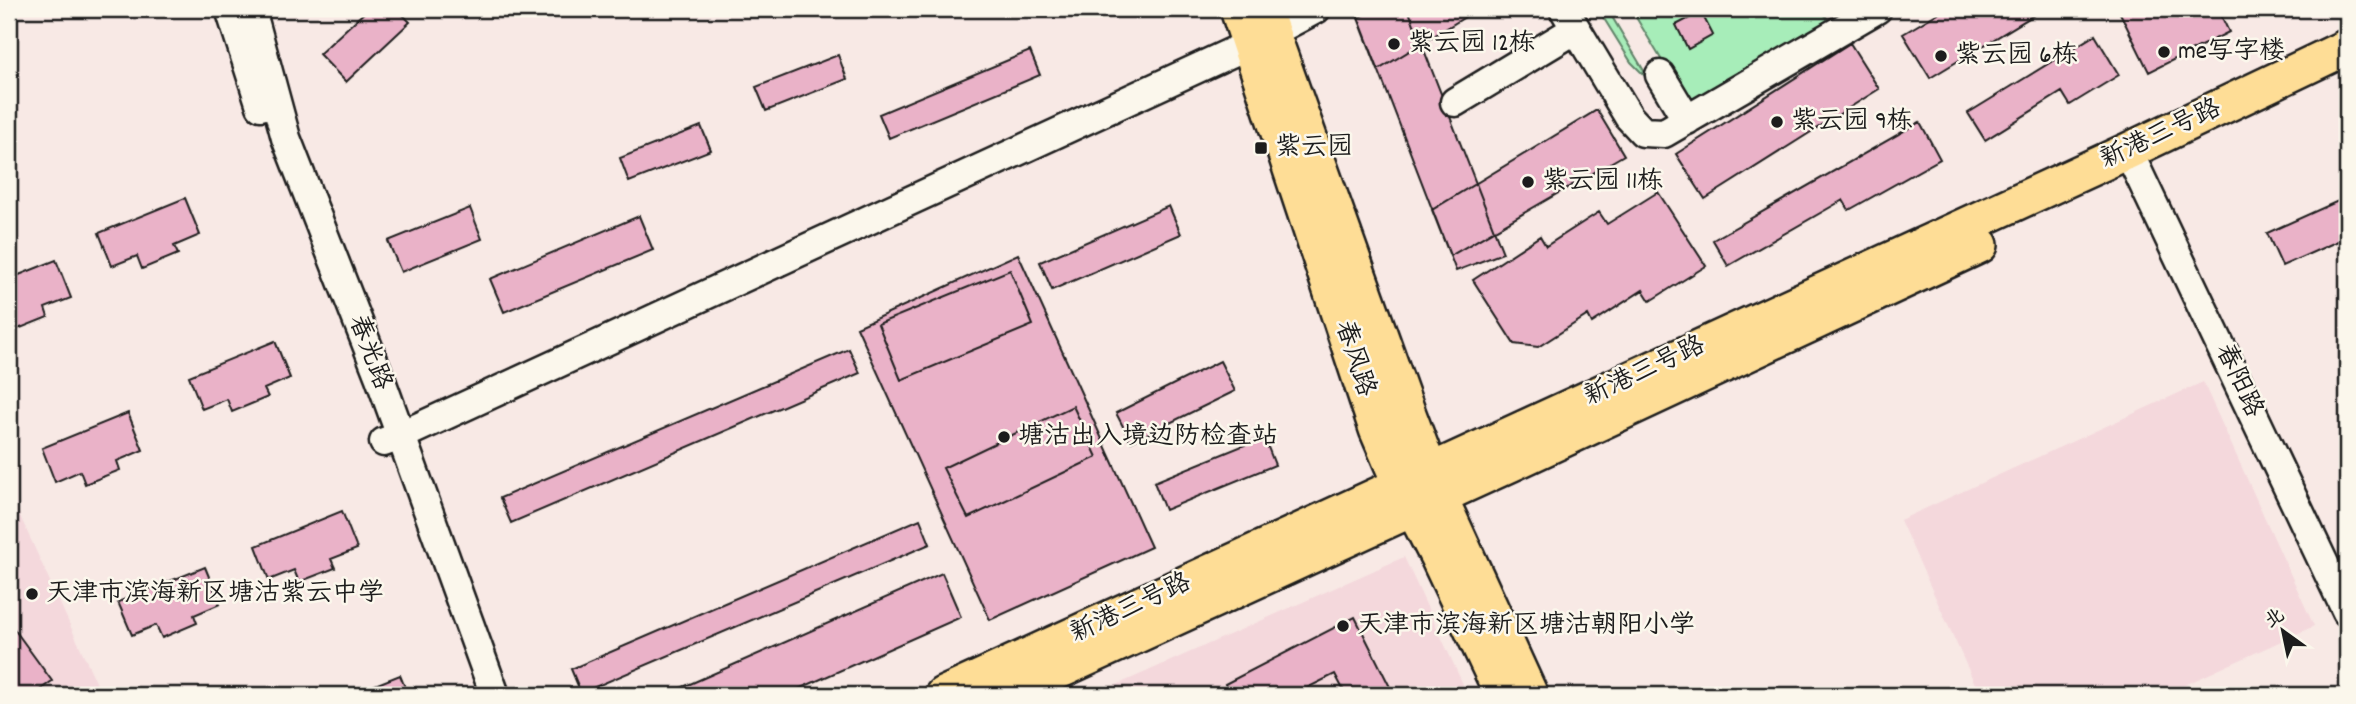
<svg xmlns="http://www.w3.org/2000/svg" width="2356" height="704" font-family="Dekko,'LXGW WenKai TC',sans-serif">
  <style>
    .built { fill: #f4d8dc }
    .green { fill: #a7edb9; stroke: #62846a; stroke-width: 2 }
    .building { fill: #eab2c8; stroke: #1c1c1c; stroke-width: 2 }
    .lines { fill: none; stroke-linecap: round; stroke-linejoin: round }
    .minor-casing { stroke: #1c1c1c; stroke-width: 33 }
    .major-casing { stroke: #1c1c1c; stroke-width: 40 }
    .minor { stroke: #fbf7ec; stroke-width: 28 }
    .major { stroke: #fedd96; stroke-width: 35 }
    .poi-dot { fill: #1c1c1c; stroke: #fbf7ec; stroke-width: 2.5 }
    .labels { text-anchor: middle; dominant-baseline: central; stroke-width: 5; stroke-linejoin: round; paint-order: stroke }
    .poi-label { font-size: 26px; fill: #1c1c1c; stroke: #fbf7ec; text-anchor: start }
    .street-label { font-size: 26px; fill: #1c1c1c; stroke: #fbf7ec }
  </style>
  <rect width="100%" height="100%" fill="#f8e9e5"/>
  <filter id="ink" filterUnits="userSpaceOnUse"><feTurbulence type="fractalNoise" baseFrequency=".0143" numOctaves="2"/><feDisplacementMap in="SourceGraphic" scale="14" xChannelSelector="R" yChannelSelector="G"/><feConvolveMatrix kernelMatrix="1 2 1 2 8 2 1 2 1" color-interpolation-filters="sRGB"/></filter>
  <g filter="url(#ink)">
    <path class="built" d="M2203 382 2314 626 2163 695H1980L1900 520Z
      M9 492 102 695H9Z
      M1404 557 1468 695H1094Z"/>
    <path class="green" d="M1598 9H1621L1611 15 1650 81 1631 62Z
      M1631 9H1821L1828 20 1688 104Z"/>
    <path class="building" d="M368 9H397L410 22 346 82 319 54Z
      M1355 9H1408L1503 253 1456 271Z
      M1374 9H1478L1378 70 1358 18Z
      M1945 9H2044L1930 78 1903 34Z
      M2118 9H2218L2229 32 2149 72Z
      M1701 12 1713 35 1688 49 1676 25Z
      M2095 35 2119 75 2070 105 2062 92 1985 140 1968 113Z
      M1850 43 1879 89 1705 199 1676 154Z
      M1030 51 1040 75 889 138 879 114Z
      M838 55 847 79 766 111 756 87Z
      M1597 110 1624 155 1450 256 1432 210Z
      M1920 122 1940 159 1849 210 1843 200 1728 266 1713 240Z
      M701 126 711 150 629 182 620 158Z
      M1658 192 1706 266 1650 301 1643 290 1592 323 1588 315 1538 347 1514 344 1473 280 1540 236 1546 246 1599 212 1607 224Z
      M2347 197V237L2282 266 2267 233Z
      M185 198 200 235 174 246 178 254 142 269 137 256 112 266 99 233Z
      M1169 206 1181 234 1052 290 1040 262Z
      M470 208 482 239 401 272 388 241Z
      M639 216 653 250 504 312 490 279Z
      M1018 254 1151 547 990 620 857 327Z
      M56 260 71 298 45 308 48 317 13 331 9 322V279Z
      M1010 270 1033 325 901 380 878 324Z
      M275 341 290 378 264 389 268 397 232 412 227 399 202 409 189 376Z
      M849 349 860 373 511 523 500 498Z
      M1220 361 1235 391 1131 442 1116 413Z
      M1073 406 1097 457 968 518 943 468Z
      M128 413 143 450 117 461 120 470 85 484 80 471 55 482 42 448Z
      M1264 437 1275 465 1165 510 1154 482Z
      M342 511 357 549 331 559 335 568 299 582 294 570 269 580 256 546Z
      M920 519 930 544 581 693 571 669Z
      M205 567 220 604 194 615 197 623 162 638 156 625 132 635 118 602Z
      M942 573 961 617 785 695H665Z
      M1355 617 1394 695H1346L1335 674 1293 695H1230L1225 684Z
      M9 622 52 681 33 695H9Z
      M400 675 408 695H350Z"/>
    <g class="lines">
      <g class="minor-casing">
        <path id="minor" d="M230 9 261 106
          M251 9 286 138 380 378 495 695
          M1564 9 1629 117 1643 132 1664 133 1877 9
          M1660 75 1687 120
          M1455 102 1576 29
          M2128 151 2347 612
          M384 442 400 436 1250 44 1316 9"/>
      </g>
      <g class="major-casing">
        <path id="major" d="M1238 9 1377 429 1401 485 1437 555 1503 695
          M1263 9 1408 414 1439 496 1530 695
          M943 695 2128 151 2347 47
          M1006 695 1523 458 1980 245"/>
      </g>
      <use href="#minor" class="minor"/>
      <use href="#major" class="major"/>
    </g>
  </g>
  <g class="poi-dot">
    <circle cx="1394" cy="44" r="7"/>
    <circle cx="2164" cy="52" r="7"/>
    <circle cx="1941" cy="56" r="7"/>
    <circle cx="1777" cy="122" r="7"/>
    <rect x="1254" y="141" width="14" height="14" rx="3.5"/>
    <circle cx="1528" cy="182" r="7"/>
    <circle cx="1004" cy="437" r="7"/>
    <circle cx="32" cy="594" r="7"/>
    <circle cx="1343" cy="626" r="7"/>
  </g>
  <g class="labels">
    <g class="poi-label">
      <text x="1408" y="44">紫云园 12栋</text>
      <text x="2178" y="52">me写字楼</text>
      <text x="1955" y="56">紫云园 6栋</text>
      <text x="1791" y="122">紫云园 9栋</text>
      <text x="1275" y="148">紫云园</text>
      <text x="1542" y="182">紫云园 11栋</text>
      <text x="1018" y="437">塘沽出入境边防检查站</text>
      <text x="46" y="594">天津市滨海新区塘沽紫云中学</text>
      <text x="1357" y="626">天津市滨海新区塘沽朝阳小学</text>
    </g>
    <g class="street-label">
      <text transform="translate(2161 135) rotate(-25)">新港三号路</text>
      <text transform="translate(369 353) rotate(69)">春光路</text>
      <text transform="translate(1354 359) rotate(72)">春风路</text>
      <text transform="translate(1645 372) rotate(-25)">新港三号路</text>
      <text transform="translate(2238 381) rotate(65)">春阳路</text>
      <text transform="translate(1131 609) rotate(-25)">新港三号路</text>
    </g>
  </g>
  <rect width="2356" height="704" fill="none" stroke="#fbf7ec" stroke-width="35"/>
  <rect x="18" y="18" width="2321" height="669" fill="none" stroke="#1c1c1c" stroke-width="2.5" filter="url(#ink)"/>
  <g transform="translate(2283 631) rotate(327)" stroke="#fbf7ec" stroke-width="5" paint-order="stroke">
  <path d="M0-5L12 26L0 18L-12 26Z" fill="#1c1c1c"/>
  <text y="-10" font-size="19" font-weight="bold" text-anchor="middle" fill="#1c1c1c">北</text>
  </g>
</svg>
